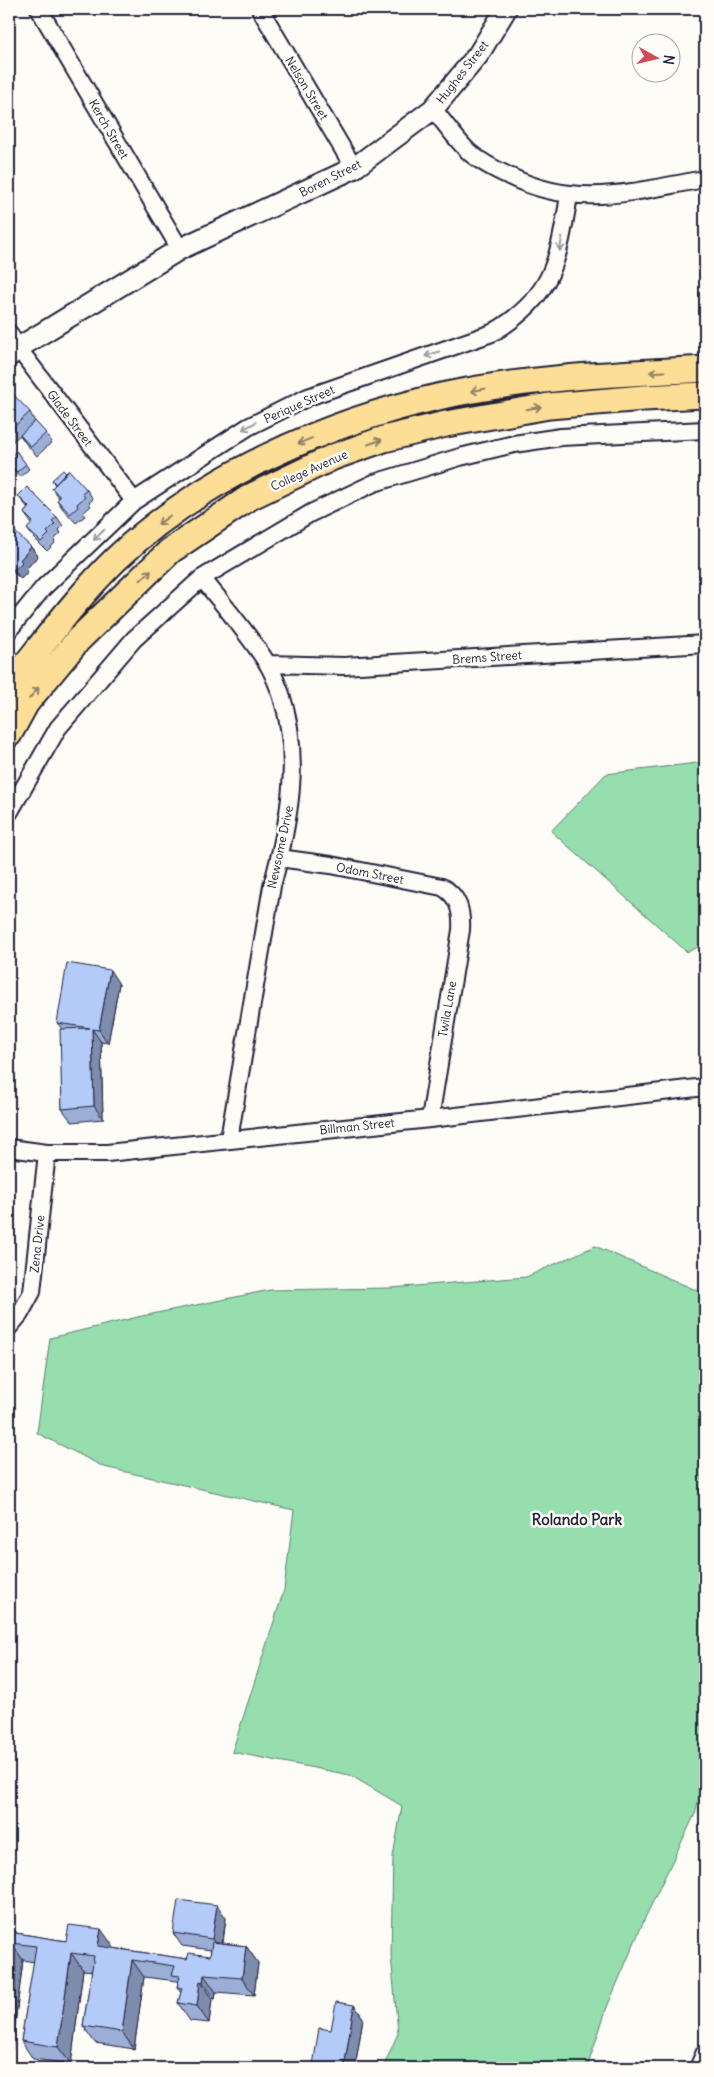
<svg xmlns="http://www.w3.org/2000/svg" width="714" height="2077" font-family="Delius,sans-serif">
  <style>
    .green { fill: #96dead; stroke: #5c8074 }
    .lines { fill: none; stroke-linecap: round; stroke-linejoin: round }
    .minor-casing { stroke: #22223b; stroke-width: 20 }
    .tertiary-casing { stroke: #22223b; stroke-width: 24 }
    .primary-casing { stroke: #22223b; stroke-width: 29 }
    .minor { stroke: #fdfcf7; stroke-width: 16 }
    .tertiary { stroke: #fdfcf7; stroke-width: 20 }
    .primary { stroke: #fcde96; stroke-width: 25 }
    .wall { fill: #9baed6; stroke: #22223b }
    .shaded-wall { fill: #7e8dae; stroke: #22223b }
    .building { fill: #b4caf9; stroke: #22223b }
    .oneway { stroke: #9a9aa2 }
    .oneway2 { stroke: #8f8068 }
    .labels { text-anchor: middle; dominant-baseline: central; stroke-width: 5; stroke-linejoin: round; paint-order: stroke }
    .street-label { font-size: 12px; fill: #22223b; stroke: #fdfcf7 }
    .quarter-label { font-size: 15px; font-weight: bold; fill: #22223b; stroke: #fdfcf7 }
  </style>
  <rect width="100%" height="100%" fill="#fdfcf7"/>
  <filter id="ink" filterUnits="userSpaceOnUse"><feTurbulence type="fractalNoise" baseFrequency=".02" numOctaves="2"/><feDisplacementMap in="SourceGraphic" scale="10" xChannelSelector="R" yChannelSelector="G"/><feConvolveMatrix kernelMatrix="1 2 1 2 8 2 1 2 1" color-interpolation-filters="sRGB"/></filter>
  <g filter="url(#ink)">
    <path class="green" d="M705 762V944L687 952 551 831 606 774Z
      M595 1246 705 1294V1772L695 1814 645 1918 607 2007 587 2068H383L398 2033 391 1955 393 1856 402 1806 350 1775 232 1752 284 1590 294 1510 104 1467 37 1433 50 1338 142 1316 270 1290 391 1288 526 1277Z"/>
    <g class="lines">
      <g class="minor-casing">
        <path id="minor" d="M39 9 180 249
          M260 9 354 168
          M433 109C445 123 456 140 470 153 481 162 496 170 509 176 578 210 634 191 705 179
          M9 333 18 348 134 501
          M202 578C224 606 248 633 267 663 273 672 277 684 281 694 302 758 289 823 272 886L229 1139
          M9 630 43 588 134 501 248 427 308 397 492 333C554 297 558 260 569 196
          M268 664 344 666 705 644
          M9 813 58 728 134 639 202 578 311 513 374 483 460 457 514 444 561 437 705 430
          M279 858 331 865 442 887C459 896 462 912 461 930L430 1119
          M9 1148 47 1153H107L430 1119 705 1087
          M9 1327 20 1314 32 1292 47 1153
          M698 2068 705 2052"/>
      </g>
      <g class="tertiary-casing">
        <path id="tertiary" d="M9 356 18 348 180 249 354 168 433 109 478 55 506 9"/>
      </g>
      <g class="primary-casing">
        <path id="primary" d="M9 688 16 677C48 637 79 595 116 559 201 477 327 422 442 396 528 377 617 374 705 369
          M9 734 26 703 78 640 170 551 250 497 333 457 384 439 446 424 549 406 644 398 705 395"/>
      </g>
      <use href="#minor" class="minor"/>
      <use href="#tertiary" class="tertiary"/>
      <use href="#primary" class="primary"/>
    </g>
    <path class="wall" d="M9 395 30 412 35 422 46 433 52 442 37 456 26 444 20 435 12 442 9 438Z
      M16 451 29 469 20 477 9 465V458Z
      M66 473 87 490 93 499 89 503 91 506 83 513 85 516 76 523 63 509 57 500 59 498 52 488 55 485 52 480Z
      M18 496 57 517 63 526 59 530 61 533 54 540 55 543 47 551 34 538 27 529 32 524 24 513 28 508Z
      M9 528 31 547 38 556 26 569 28 571 21 579 9 569Z
      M119 984 108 1043 101 1042 103 1119 72 1122 62 1109V1029L57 1023Z
      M226 1918 223 1943 246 1946 258 1963 254 1995 216 1992 215 1999H212L209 2023 190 2021 178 2003 181 1993 177 1987 178 1983 177 1981 144 1977 134 2049 95 2043 83 2026 92 1971 83 1970 71 2064 33 2059 21 2041 34 1962 23 1960 11 2056 9 2055V1921L16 1933 66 1941 113 1946V1948L187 1959 210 1956 211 1950 182 1946 173 1933Z
      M354 2005 363 2018 355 2068H315L313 2065 331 2030Z"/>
    <path class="shaded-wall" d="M31 547 38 556 26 569 28 571 21 579 14 570 20 560Z
      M110 970 119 984 108 1043 99 1030Z
      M92 1029 101 1042 103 1119 94 1106Z
      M217 1905 226 1918 221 1952 212 1939Z
      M9 1921 16 1932 15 1943H11L23 1960 11 2056 9 2052Z
      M101 1929 113 1946 110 1963 98 1946Z
      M246 1946 258 1963 254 1995 242 1978Z
      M71 1953 83 1970 71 2064 58 2047Z
      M132 1960 144 1977 134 2049 122 2032Z
      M204 1975 216 1992 215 1999 203 1982Z
      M200 1981 212 1999 209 2023 197 2006Z
      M354 2005 363 2018 355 2068H344Z"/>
    <path class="building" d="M12 393 30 412 9 431V395Z
      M35 421 46 433 31 447 20 435Z
      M16 451 26 464 17 472 9 464V458Z
      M63 470 66 473 56 484 52 480Z
      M69 470 87 490 82 494 85 497 77 504 78 507 70 514 57 500 60 497 52 488Z
      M27 487 57 517 52 521 55 524 47 532 49 534 41 542 27 529 33 522 24 513 29 507 18 496Z
      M10 527 31 547 20 560 22 562 14 570 9 565V528Z
      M67 963 110 970 99 1030 92 1029 94 1106 62 1109 60 1029 90 1028 57 1023Z
      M178 1900 217 1905 212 1939 173 1933Z
      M69 1925 101 1929 98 1946 187 1959 189 1953 210 1956 212 1942 246 1946 242 1978 204 1975 203 1982 200 1981 197 2006 178 2003 182 1988 177 1987 180 1976 172 1975 175 1966 132 1960 122 2032 83 2026 94 1956 71 1953 58 2047 21 2041 36 1946 11 1943 9 1963V1932L66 1941Z
      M336 2002 354 2005 344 2068H334L313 2065 319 2028 331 2030Z"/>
    <defs><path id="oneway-shaft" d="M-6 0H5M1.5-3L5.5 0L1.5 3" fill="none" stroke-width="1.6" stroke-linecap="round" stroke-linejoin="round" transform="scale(1.25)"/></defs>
    <g class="oneway">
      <use href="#oneway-shaft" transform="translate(561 244) rotate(100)"/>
      <use href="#oneway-shaft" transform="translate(432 354) rotate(161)"/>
      <use href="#oneway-shaft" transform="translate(249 426) rotate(151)"/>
      <use href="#oneway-shaft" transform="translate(99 535) rotate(136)"/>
    </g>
    <g class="oneway2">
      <use href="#oneway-shaft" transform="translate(657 372) rotate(177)"/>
      <use href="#oneway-shaft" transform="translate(478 390) rotate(170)"/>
      <use href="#oneway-shaft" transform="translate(534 408) rotate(-10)"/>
      <use href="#oneway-shaft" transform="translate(305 441) rotate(158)"/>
      <use href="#oneway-shaft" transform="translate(375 442) rotate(-19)"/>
      <use href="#oneway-shaft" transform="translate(164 520) rotate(144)"/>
      <use href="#oneway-shaft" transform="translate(146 575) rotate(-44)"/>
      <use href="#oneway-shaft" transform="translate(34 693) rotate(-50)"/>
    </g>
  </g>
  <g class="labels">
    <g class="street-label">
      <text transform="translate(462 72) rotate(-52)">Hughes Street</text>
      <text transform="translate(307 88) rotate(59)">Nelson Street</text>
      <text transform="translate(109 129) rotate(60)">Kerch Street</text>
      <text transform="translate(330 178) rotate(-27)">Boren Street</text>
      <text transform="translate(299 404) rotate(-24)">Perique Street</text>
      <text transform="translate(70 418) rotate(53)">Glade Street</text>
      <text transform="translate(309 470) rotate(-24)">College Avenue</text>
      <text transform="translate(487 657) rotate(-4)">Brems Street</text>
      <text transform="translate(280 847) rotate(-78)">Newsome Drive</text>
      <text transform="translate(370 873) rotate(11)">Odom Street</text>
      <text transform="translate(447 1009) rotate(-80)">Twila Lane</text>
      <text transform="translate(357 1126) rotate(-6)">Billman Street</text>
      <text transform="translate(37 1244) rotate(-84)">Zena Drive</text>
    </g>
    <g class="quarter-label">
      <text x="577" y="1519">Rolando Park</text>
    </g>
  </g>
  <rect width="714" height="2077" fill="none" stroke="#fdfcf7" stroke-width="30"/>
  <rect x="15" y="15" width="684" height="2047" fill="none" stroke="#22223b" stroke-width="2" filter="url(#ink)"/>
  <g transform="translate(656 58) rotate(98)"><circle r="24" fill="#fdfcf7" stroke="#a5a5ac"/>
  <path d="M0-4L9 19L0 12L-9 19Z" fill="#d1495b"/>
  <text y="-8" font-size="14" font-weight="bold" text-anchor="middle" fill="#22223b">N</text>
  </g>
</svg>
